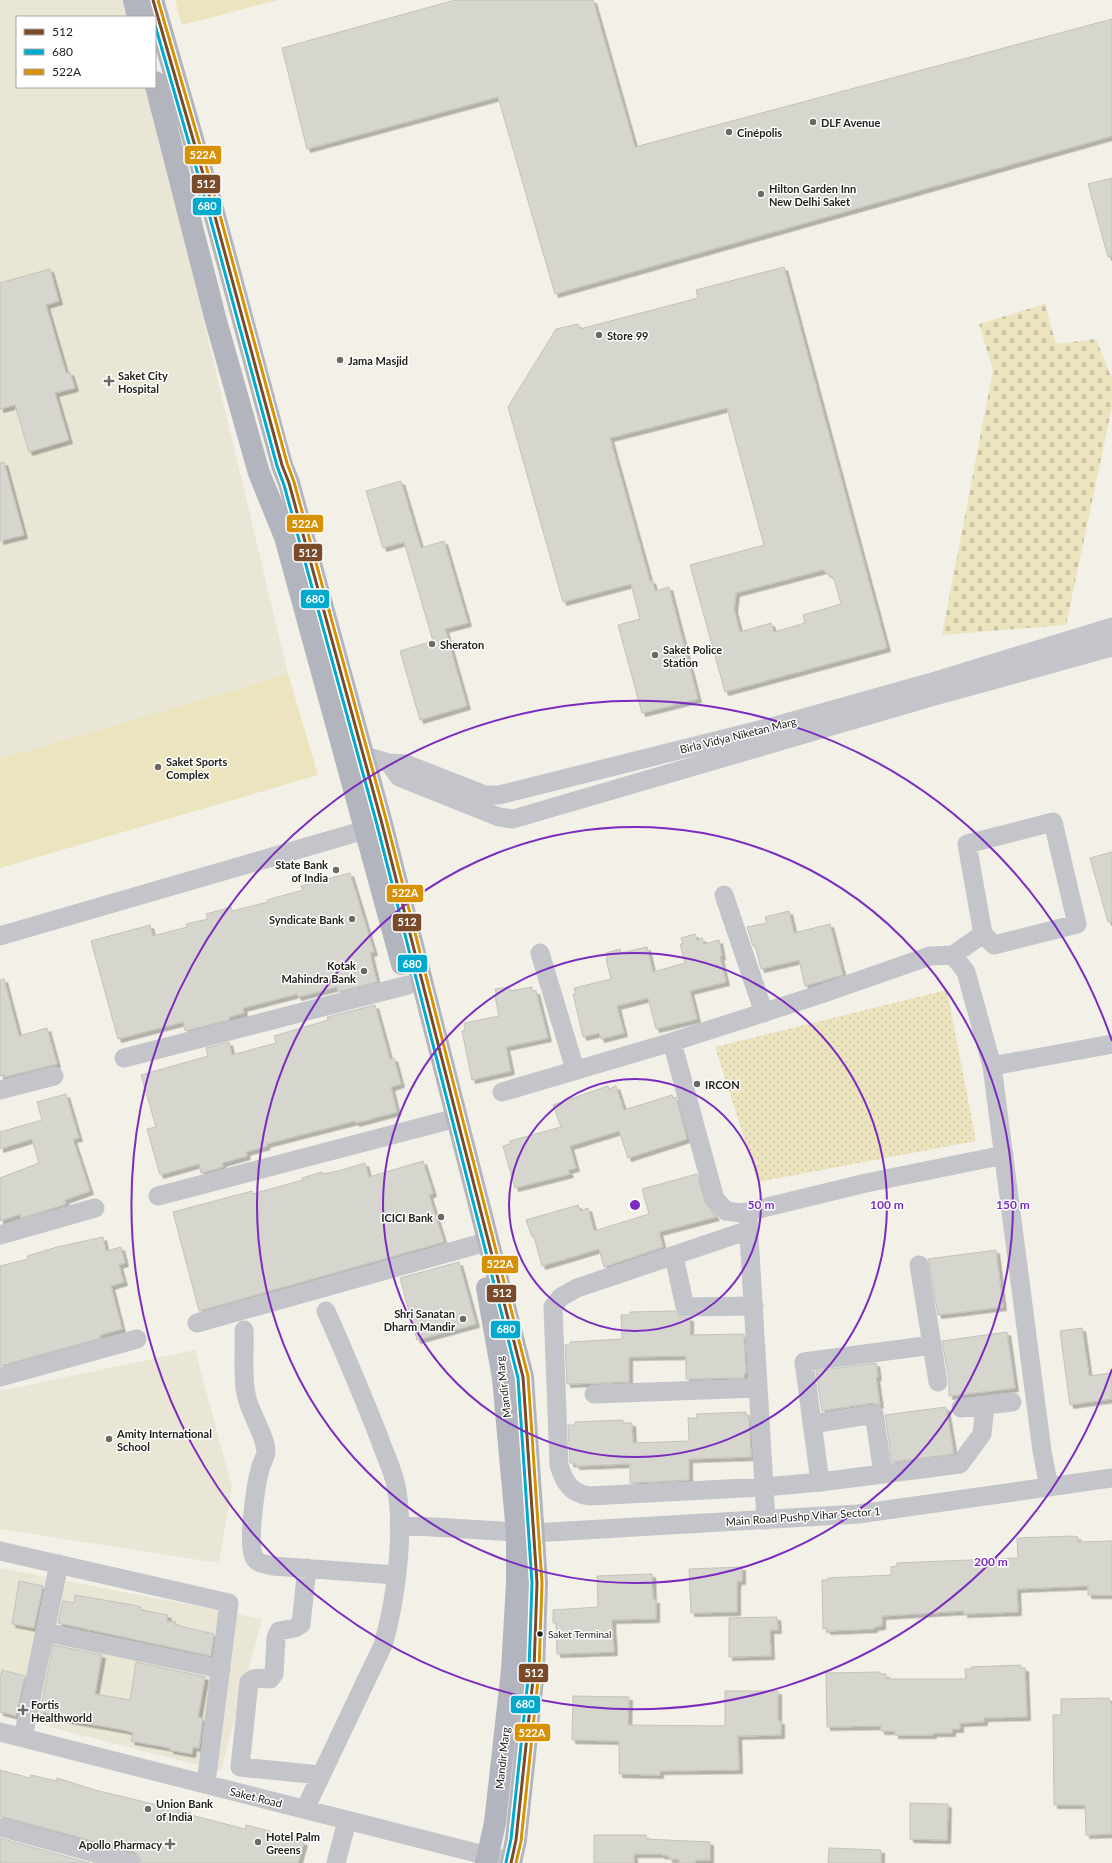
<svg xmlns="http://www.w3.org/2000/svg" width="1112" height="1863" font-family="Lato,sans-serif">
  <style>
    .built { fill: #e9e6d5 }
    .grass { fill: #ebe4bf }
    .cemetery { fill: url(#cemetery-stones) }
    .park { fill: url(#park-dots) }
    .building { fill: #d6d5ce; stroke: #c4c2bc; fill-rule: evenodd; filter: url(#shadow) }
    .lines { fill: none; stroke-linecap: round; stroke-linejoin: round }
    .minor { stroke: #c3c5cb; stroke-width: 19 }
    .major { stroke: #b3b5be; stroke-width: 22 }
    .bus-1-casing { stroke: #fff; stroke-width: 6 }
    .bus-2-casing { stroke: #fff; stroke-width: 6 }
    .bus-3-casing { stroke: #fff; stroke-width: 6 }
    .bus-1 { stroke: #7a4b2a; stroke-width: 3 }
    .bus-2 { stroke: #00a9ce; stroke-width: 3 }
    .bus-3 { stroke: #d79204; stroke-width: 3 }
    .ring { fill: none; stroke: #7b2cbf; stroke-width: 2 }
    .poi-dot { fill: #6b6962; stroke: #fff; stroke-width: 1.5 }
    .bus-dot { fill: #22211b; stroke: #fff; stroke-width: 1.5 }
    .labels { text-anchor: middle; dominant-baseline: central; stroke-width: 3; stroke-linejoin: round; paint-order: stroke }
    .bus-label { font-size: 10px; fill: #22211b; stroke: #fff; text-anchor: start }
    .poi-label { font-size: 11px; font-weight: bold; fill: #22211b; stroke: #fff; text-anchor: start }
    .street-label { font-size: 11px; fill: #22211b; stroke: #fff }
    .centre { fill: #7b2cbf; stroke: #fff; stroke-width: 2 }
    .ring-label { font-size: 12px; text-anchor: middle; font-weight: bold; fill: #7b2cbf; stroke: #fff; stroke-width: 3; stroke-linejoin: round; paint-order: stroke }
    .line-badge { stroke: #fff; stroke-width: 1.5 }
    .badge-label { font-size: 11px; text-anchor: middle; font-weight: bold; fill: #fff }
  </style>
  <defs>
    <pattern id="cemetery-stones" width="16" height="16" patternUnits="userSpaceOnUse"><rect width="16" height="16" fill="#ebe4bf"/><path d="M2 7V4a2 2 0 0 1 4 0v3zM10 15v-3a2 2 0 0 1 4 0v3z" fill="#c9c3a4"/></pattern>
    <pattern id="park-dots" width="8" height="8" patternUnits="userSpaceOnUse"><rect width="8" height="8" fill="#ebe4bf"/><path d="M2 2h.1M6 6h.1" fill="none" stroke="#c9c3a4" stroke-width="1.8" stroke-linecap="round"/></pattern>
    <filter id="shadow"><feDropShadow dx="3.5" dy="3.5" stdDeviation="0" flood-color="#0004"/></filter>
  </defs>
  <rect width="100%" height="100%" fill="#f2f0e7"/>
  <path class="built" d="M0 0H127L131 17H17V87H148L288 674 0 759Z
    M195 1350 232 1487 219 1563 0 1529V1391Z
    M0 1568 262 1619 221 1771 0 1714Z"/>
  <path class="grass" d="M175 0H278L182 25Z
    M288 674 318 775 0 868V759Z"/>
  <path class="cemetery" d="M1045 304 1056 344 1096 339 1112 379V407L1066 625 942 635 993 370 979 324Z"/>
  <path class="park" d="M947 990 976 1141 758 1182 715 1047Z"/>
  <path class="building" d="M455 0H593L635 147 1112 19V136L555 294 498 97 307 149 282 48Z
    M1112 178V256L1108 257 1088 184Z
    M784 267 887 648 725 692 690 565 764 545 727 408 610 438 650 581 652 580 655 591 669 587 698 699 642 713 618 625 640 619 631 584 563 602 508 407 556 329 578 324 580 329 698 298 696 290ZM823 570 834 579 841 604 803 615 805 623 774 632 771 623 740 632 734 609 736 593Z
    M50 269 59 301 46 305 66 373 70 372 75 388 55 393 69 440 29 452 15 405 0 409V283Z
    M4 462 24 535 0 541V463Z
    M401 481 421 548 444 541 468 623 445 629 467 706 420 720 400 651 433 641 404 542 383 548 366 491Z
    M1112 852V921L1108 922 1090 858Z
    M350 873 374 952 370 953 377 982 338 992 337 987 298 997 297 994 243 1008 244 1013 229 1017V1020L185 1031 183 1022 118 1039 91 941 150 925 153 936 187 927 186 924 208 919 206 914 231 907 232 911 268 902 267 900 303 890 301 886Z
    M789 911 794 933 830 924 843 975 805 986 799 960 761 969 755 945 753 946 747 927 767 923 765 917Z
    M695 934 697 940 702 938 704 944 719 940 722 956 720 957 726 982 690 991 697 1019 656 1029 648 998 617 1006 624 1033 601 1039 599 1033 583 1037 573 994H576L574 988 611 979 606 959H608L606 953 620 949 621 953 647 947 653 972 685 963 680 944H683L681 938Z
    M4 979 19 1036 47 1028 57 1064 5 1077V1075L0 1076V980Z
    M509 987 510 991 532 987V991H536L548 1038 506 1047 511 1071 472 1080 462 1031 465 1030 464 1023 499 1016 495 996H497L495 989Z
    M375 1005 390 1059 394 1058 401 1084 391 1087 397 1112 356 1123 355 1121 266 1144 267 1146 246 1152 247 1156 222 1163 223 1167 216 1169 201 1173 199 1164 160 1175 147 1129 156 1127 141 1075 208 1056 206 1048 229 1042 232 1055 276 1043 274 1036 328 1020 327 1017Z
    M608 1086 609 1089 616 1086 624 1110 672 1095 673 1098 676 1097 687 1139 628 1158 619 1131 570 1146 576 1168 568 1170 570 1174 515 1188 503 1146 510 1144V1141L561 1127 553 1105Z
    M66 1094 79 1138 73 1139 90 1191 65 1200 66 1204 51 1209 21 1218 20 1214 0 1221V1178L39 1163 32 1139 0 1149V1132L42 1120 37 1102Z
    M423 1161 433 1193 429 1195 444 1242 199 1311 173 1212 252 1191V1194L303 1180 302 1178 322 1172V1174L338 1171 365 1163 369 1177Z
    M697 1174 705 1202 716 1217 659 1232 663 1247 604 1267 599 1249 542 1266 534 1237H532L526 1220 578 1205 580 1211 588 1208 594 1231 649 1214 642 1189Z
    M103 1237 106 1251 121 1247 125 1263 119 1265 124 1282 111 1286 122 1329 100 1335 101 1338 0 1366V1266L28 1259 27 1256 57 1247Z
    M996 1250 1003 1307 938 1315 928 1259Z
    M459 1262 476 1324 417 1340 400 1278Z
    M675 1311 681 1317 690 1318V1335L744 1334 746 1373H744V1378L686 1379V1356L629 1357V1382L567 1384 565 1345H570V1342L622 1339 621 1315H630V1312Z
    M1082 1328 1089 1376 1112 1373V1399L1070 1405 1060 1331Z
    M1007 1332 1015 1388 949 1396V1380L942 1341Z
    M876 1363 878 1377H876L880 1405 872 1403 822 1411 816 1371Z
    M946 1407 954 1454 892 1462 885 1415Z
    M746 1412V1416H749L751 1457 689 1459V1480L630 1483V1464L576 1466V1464L570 1463 568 1425H575V1422L623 1420V1423H632L633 1443 689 1441 688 1418H697L696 1414Z
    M1072 1536 1078 1537V1542L1112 1541V1595H1088V1586L1017 1589 1018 1612 964 1614V1611L882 1616V1626L874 1627V1629L827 1631V1628L823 1629 822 1580H828V1578L891 1575V1567L897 1566V1563L1018 1558 1017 1538Z
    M742 1567V1581H738L737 1586V1612L691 1613 689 1569Z
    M652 1574 653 1600H656V1619L612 1620 614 1652 557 1654 556 1623H553V1610L598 1607 597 1576Z
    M19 1581 43 1586 34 1628 12 1624Z
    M75 1595 133 1605 141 1607V1610L168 1615 167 1621 176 1622 175 1625 214 1634 211 1656 58 1623 63 1601 74 1603Z
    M777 1617 778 1630H770L771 1656 729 1657V1618Z
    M53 1645 102 1655 95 1694 130 1700 136 1662 205 1677 198 1717 203 1718 199 1748 193 1747 192 1754 170 1750V1748L131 1741 133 1733 124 1730 56 1718V1715L40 1712Z
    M1021 1665V1668H1025L1027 1717 984 1718V1722L960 1723V1729H952V1733H933V1735H895V1731H881V1726L827 1727 826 1673 880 1672V1674H886V1679H966L965 1669H972L971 1667Z
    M2 1670 25 1676 16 1716 0 1712V1679Z
    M725 1691H778V1721H781V1735L738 1736 739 1770 660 1771V1775L619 1774V1741L572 1740 573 1696 629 1697 628 1725 725 1726Z
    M1109 1698 1112 1707V1834L1086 1835 1085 1805H1054L1053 1715H1061V1699Z
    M0 1770 30 1778 31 1775 57 1781V1778L95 1790 191 1813V1815L245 1829 246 1825 270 1831 269 1833 304 1842 298 1863H142L139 1856 134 1852 0 1816Z
    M910 1803 948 1804 947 1840 910 1839Z
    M594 1835H646V1839L710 1842V1860H695V1863H679V1859H669V1856L661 1855V1854H634V1863H594Z
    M0 1838 89 1863H0Z
    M829 1848 881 1850V1863H828Z"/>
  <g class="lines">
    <path class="minor" d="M352 752 389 763 406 764 485 795H499L779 725 929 683 1112 627
      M389 763 399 777 499 817 513 819 935 696 1112 647
      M724 895 764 1013
      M983 934 967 844 1053 822 1077 924 994 945 983 934 953 955 930 956 815 996 672 1042 715 1199 726 1211 742 1213 866 1183 1004 1155
      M0 936 365 830
      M540 953 575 1069
      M953 955 966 972 992 1066 1042 1451 1049 1487
      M124 1058 408 985
      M992 1066 1112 1044
      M0 1090 54 1076
      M502 1092 672 1042
      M158 1196 445 1121
      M748 1219 766 1520
      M749 1230 577 1288 561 1297 553 1307 559 1465C564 1482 571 1494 590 1496L765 1487 820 1482 804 1362 932 1345
      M0 1235 95 1208
      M674 1256 685 1307 754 1306
      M919 1265 938 1382
      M197 1323 479 1244
      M244 1330C245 1349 242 1376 246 1394 249 1412 266 1436 266 1452 266 1456 262 1462 261 1466 256 1482 247 1543 254 1557 257 1564 266 1564 273 1566L396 1575
      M0 1377 137 1339
      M594 1394 758 1388
      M961 1408 1012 1402
      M812 1424 874 1414 883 1473
      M820 1482 960 1464 982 1434 985 1405
      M399 1525 533 1533 858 1514 1112 1478
      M0 1551 229 1603 206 1783
      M307 1568 301 1624 295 1628 279 1631 276 1638 274 1674 270 1679C262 1679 255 1676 249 1682L240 1767 320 1775
      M45 1632 221 1669
      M0 1732 512 1862
      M23 1737 59 1564
      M305 1809 383 1645C396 1601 405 1530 396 1486 393 1470 385 1455 380 1440 363 1396 345 1354 326 1311
      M0 1827 131 1863
      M336 1863 347 1821"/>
    <path class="major" d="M134 0 138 17
      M153 0 210 198 282 465 289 483 381 820 523 1377 537 1583 534 1670 516 1840 511 1863
      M155 82 216 321 259 473 285 537 402 964
      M486 1863 495 1823 512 1670 517 1584V1533L503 1378 487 1288"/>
    <g class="bus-1-casing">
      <path id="bus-1" d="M153 0 210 198 282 465 289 483 381 820 523 1377 537 1583 534 1670 516 1840 511 1863"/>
    </g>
    <g class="bus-2-casing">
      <path id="bus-2" d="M155 25 205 199 277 466 284 485 376 821 518 1378 532 1583 529 1670 511 1839 506 1862"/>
    </g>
    <g class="bus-3-casing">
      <path id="bus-3" d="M158 0 215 197 287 463 294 482 386 819 528 1376 542 1583 539 1671 521 1841 516 1863"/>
    </g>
    <use href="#bus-1" class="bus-1"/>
    <use href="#bus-2" class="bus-2"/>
    <use href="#bus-3" class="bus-3"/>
  </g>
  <g class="ring">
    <circle cx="635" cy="1205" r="126"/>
    <circle cx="635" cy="1205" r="252"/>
    <circle cx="635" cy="1205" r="378"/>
    <path d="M1112 1369A504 504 0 1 1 1112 1041"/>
  </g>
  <g class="poi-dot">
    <circle cx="813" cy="122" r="4"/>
    <circle cx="729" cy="132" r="4"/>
    <circle cx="761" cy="194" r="4"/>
    <circle cx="599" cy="335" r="4"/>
    <circle cx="340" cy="360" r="4"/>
    <path d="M107 375h4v4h4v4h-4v4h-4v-4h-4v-4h4z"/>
    <circle cx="432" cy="644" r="4"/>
    <circle cx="655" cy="655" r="4"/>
    <circle cx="158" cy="767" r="4"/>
    <circle cx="336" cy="870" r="4"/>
    <circle cx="352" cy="919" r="4"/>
    <circle cx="364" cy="971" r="4"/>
    <circle cx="697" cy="1084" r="4"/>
    <circle cx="441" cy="1217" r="4"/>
    <circle cx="463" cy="1319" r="4"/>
    <circle cx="109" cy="1439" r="4"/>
    <path d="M21 1704h4v4h4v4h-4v4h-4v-4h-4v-4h4z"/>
    <circle cx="148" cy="1809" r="4"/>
    <circle cx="258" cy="1842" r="4"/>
    <path d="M168 1838h4v4h4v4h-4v4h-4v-4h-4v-4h4z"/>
  </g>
  <circle class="bus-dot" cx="540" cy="1634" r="3.5"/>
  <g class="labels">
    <g class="bus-label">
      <text x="548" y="1634">Saket Terminal</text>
    </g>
    <g class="poi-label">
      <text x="821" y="122">DLF Avenue</text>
      <text x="737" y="132">Cinépolis</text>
      <text x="769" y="188">Hilton Garden Inn<tspan x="769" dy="13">New Delhi Saket</tspan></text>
      <text x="607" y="335">Store 99</text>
      <text x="348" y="360">Jama Masjid</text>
      <text x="118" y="375">Saket City<tspan x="118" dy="13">Hospital</tspan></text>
      <text x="440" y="644">Sheraton</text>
      <text x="663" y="649">Saket Police<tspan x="663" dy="13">Station</tspan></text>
      <text x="166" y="761">Saket Sports<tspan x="166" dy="13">Complex</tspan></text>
      <text x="328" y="864" text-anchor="end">State Bank<tspan x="328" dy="13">of India</tspan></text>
      <text x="344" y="919" text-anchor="end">Syndicate Bank</text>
      <text x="356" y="965" text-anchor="end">Kotak<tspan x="356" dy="13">Mahindra Bank</tspan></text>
      <text x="705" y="1084">IRCON</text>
      <text x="433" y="1217" text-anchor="end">ICICI Bank</text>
      <text x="455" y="1313" text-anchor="end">Shri Sanatan<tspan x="455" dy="13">Dharm Mandir</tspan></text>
      <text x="117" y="1433">Amity International<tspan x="117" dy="13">School</tspan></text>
      <text x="31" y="1704">Fortis<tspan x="31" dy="13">Healthworld</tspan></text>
      <text x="156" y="1803">Union Bank<tspan x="156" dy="13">of India</tspan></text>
      <text x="266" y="1836">Hotel Palm<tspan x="266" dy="13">Greens</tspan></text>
      <text x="162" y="1844" text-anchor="end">Apollo Pharmacy</text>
    </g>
    <g class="street-label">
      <text transform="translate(738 735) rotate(-14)">Birla Vidya Niketan Marg</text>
      <text transform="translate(503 1387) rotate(-97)">Mandir Marg</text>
      <text transform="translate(803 1516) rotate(-4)">Main Road Pushp Vihar Sector 1</text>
      <text transform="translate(502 1758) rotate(-84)">Mandir Marg</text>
      <text transform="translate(256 1797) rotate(14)">Saket Road</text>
    </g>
  </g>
  <circle cx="635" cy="1205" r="6" class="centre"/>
  <g class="ring-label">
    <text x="761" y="1209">50 m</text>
    <text x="887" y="1209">100 m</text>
    <text x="1013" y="1209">150 m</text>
    <text x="991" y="1566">200 m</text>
  </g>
  <g class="line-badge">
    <rect x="184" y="145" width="38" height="20" rx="4" fill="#d79204"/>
    <rect x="191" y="174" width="30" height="20" rx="4" fill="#7a4b2a"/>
    <rect x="192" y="197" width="30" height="19" rx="4" fill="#00a9ce"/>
    <rect x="286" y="514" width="38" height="19" rx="4" fill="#d79204"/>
    <rect x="293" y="543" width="30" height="19" rx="4" fill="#7a4b2a"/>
    <rect x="300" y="589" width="30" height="20" rx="4" fill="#00a9ce"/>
    <rect x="386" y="884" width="38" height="19" rx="4" fill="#d79204"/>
    <rect x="392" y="913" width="30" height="19" rx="4" fill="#7a4b2a"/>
    <rect x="397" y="954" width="31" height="19" rx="4" fill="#00a9ce"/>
    <rect x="481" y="1255" width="38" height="19" rx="4" fill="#d79204"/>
    <rect x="486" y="1284" width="31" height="19" rx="4" fill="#7a4b2a"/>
    <rect x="490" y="1320" width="31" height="19" rx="4" fill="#00a9ce"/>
    <rect x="518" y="1663" width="31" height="20" rx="4" fill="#7a4b2a"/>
    <rect x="510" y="1695" width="31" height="19" rx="4" fill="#00a9ce"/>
    <rect x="514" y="1723" width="37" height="19" rx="4" fill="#d79204"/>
  </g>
  <g class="badge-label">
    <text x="203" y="159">522A</text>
    <text x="206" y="188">512</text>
    <text x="207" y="210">680</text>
    <text x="305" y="528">522A</text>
    <text x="308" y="557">512</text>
    <text x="315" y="603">680</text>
    <text x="405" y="897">522A</text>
    <text x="407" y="926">512</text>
    <text x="412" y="968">680</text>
    <text x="500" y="1268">522A</text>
    <text x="502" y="1297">512</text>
    <text x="506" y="1333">680</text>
    <text x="534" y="1677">512</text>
    <text x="525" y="1708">680</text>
    <text x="532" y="1737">522A</text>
  </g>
  <rect x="16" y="16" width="140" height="72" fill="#ffffff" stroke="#a7a6a4"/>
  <rect x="24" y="29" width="20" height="6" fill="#7a4b2a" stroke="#a7a6a4"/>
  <text x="52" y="36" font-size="12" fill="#22211b">512</text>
  <rect x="24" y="49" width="20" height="6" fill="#00a9ce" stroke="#a7a6a4"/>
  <text x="52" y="56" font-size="12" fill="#22211b">680</text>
  <rect x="24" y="69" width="20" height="6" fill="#d79204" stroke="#a7a6a4"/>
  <text x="52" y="76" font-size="12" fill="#22211b">522A</text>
</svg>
